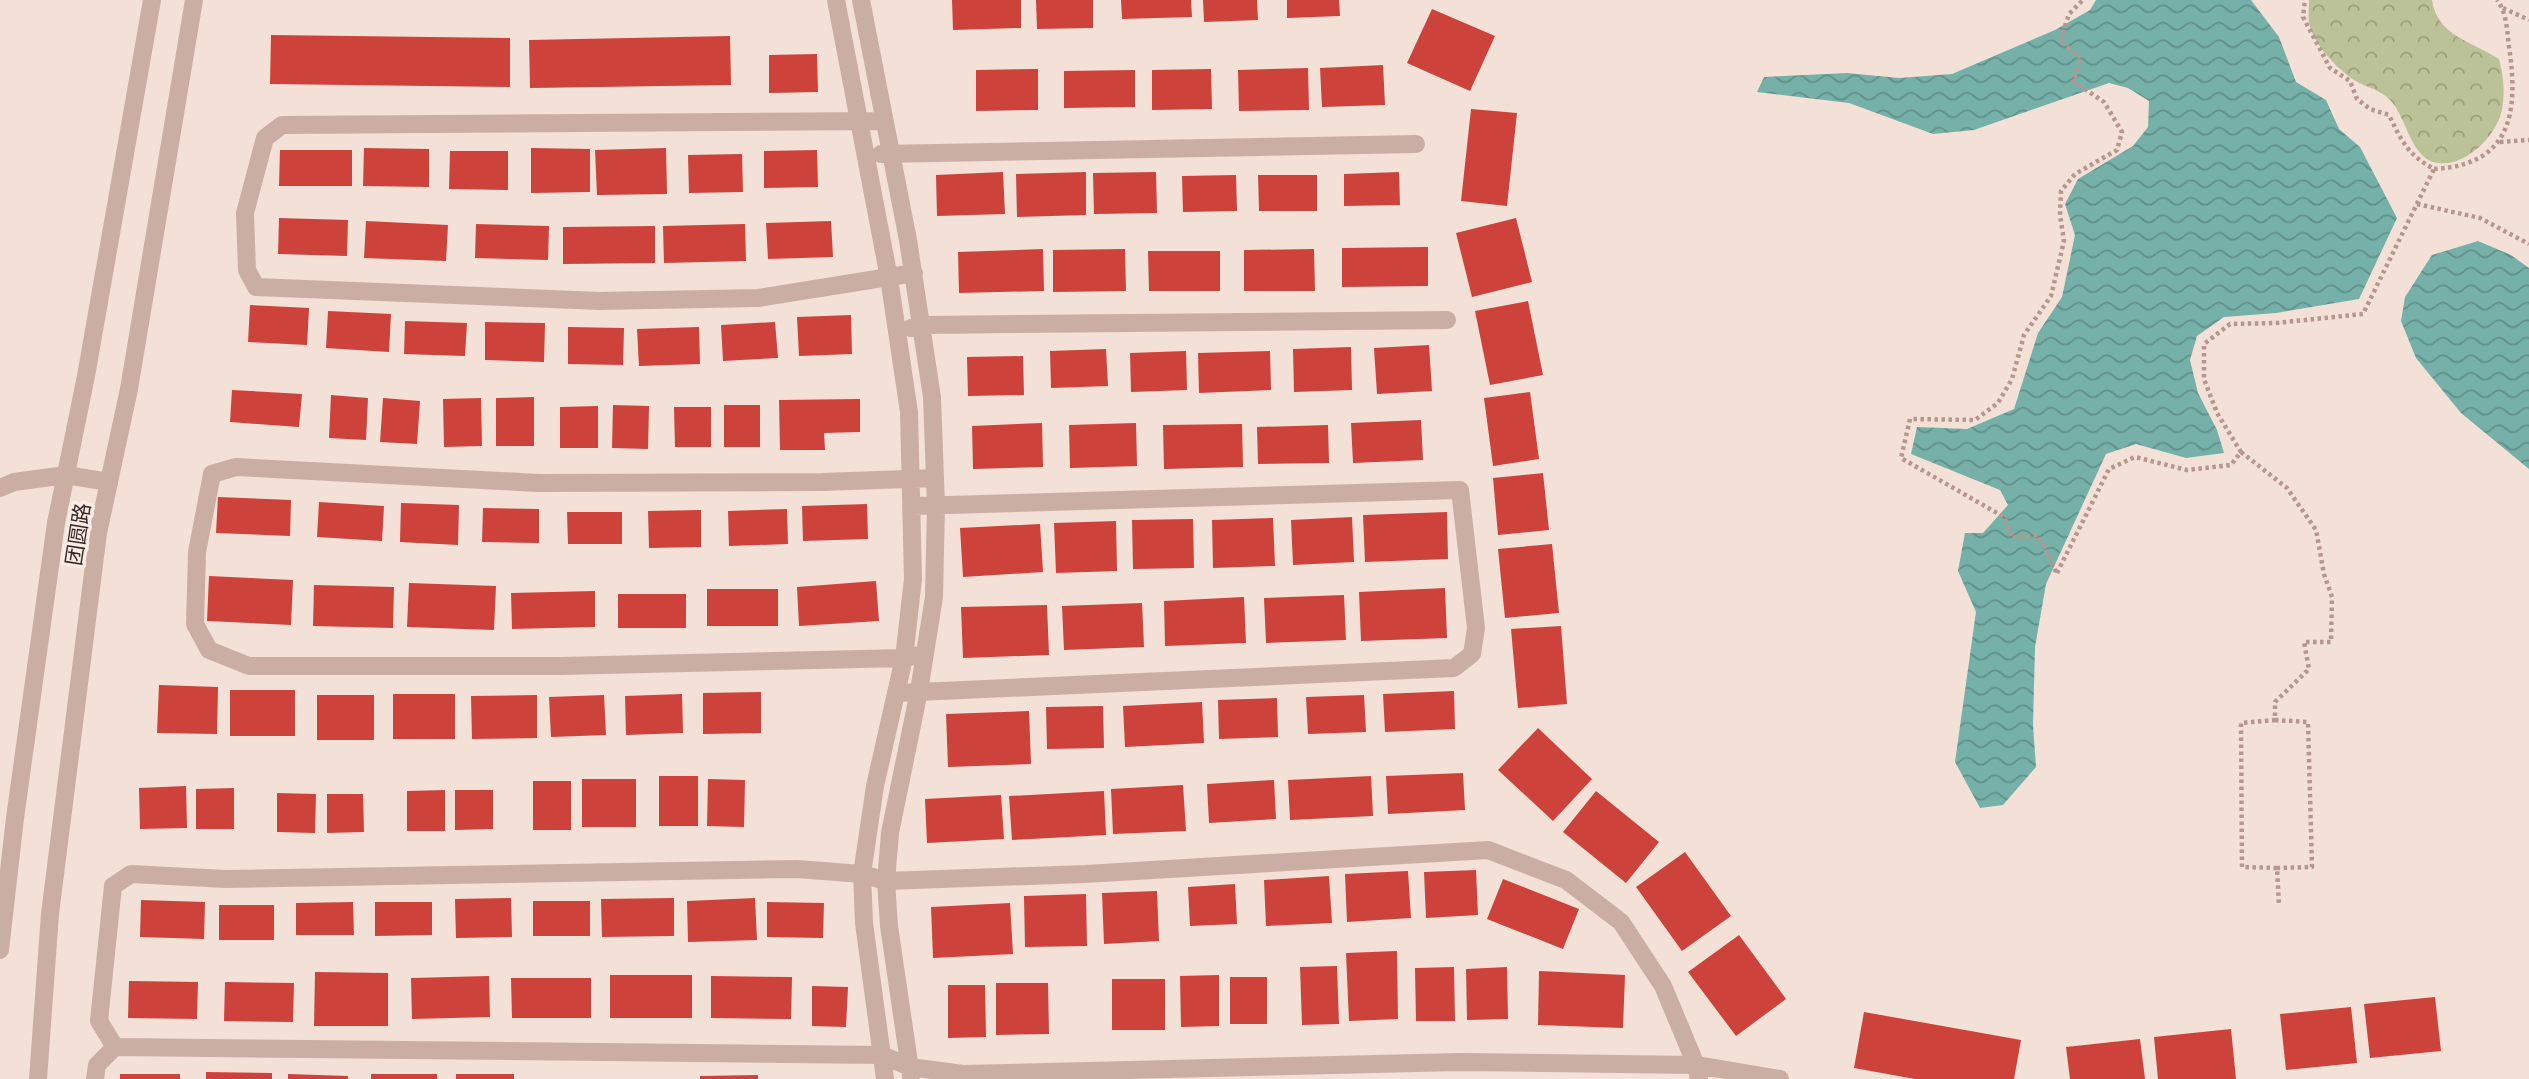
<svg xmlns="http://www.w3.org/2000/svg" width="2529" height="1079" font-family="'Exo 2','Noto Sans SC',sans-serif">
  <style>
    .forest { fill: url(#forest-crowns) }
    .water { fill: url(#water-waves) }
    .building { fill: #cd423b }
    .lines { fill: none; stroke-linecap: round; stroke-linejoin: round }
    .path { stroke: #b7978d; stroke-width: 4.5; stroke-dasharray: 3.5 3.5; stroke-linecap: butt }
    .minor { stroke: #cbaea3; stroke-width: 18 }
    .tertiary { stroke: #cbaea3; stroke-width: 18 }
    .labels { text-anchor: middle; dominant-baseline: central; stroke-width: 7; stroke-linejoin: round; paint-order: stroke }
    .street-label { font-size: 21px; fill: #362826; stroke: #faece4 }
  </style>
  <defs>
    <pattern id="forest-crowns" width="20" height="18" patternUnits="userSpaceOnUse" patternTransform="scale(1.75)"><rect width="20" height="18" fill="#bcc297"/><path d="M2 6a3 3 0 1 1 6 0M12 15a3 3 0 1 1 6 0" fill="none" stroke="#9a9e7b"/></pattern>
    <pattern id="water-waves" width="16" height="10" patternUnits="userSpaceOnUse" patternTransform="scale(1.75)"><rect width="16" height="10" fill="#75b1a8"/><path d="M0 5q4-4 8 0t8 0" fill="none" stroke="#619089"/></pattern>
  </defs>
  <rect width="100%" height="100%" fill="#f3e1d8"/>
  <path class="forest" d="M2309 0H2432C2437 36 2473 42 2499 59 2504 77 2506 99 2500 117 2491 141 2461 170 2433 162 2410 154 2406 117 2391 101 2380 89 2367 88 2354 80 2337 69 2312 43 2309 22 2308 15 2309 7 2309 0Z"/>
  <path class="water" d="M2096 0H2251L2279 37 2296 82 2326 100 2339 129 2360 147 2397 218 2359 299 2276 313 2224 317 2197 336 2190 360 2198 393 2217 430 2224 453 2186 458 2136 444 2106 454 2046 584 2035 647 2033 725 2036 767 2003 805 1980 808 1955 762 1976 612 1958 571 1965 533H1983L2008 505 2000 490 1911 454 1917 427 1967 429 2014 409 2038 333 2062 297 2075 235 2065 204 2078 179 2133 146 2148 127 2149 101 2128 88 2109 83 1974 130 1933 134 1849 103 1757 92 1764 77 1847 73 1899 78 1952 74 2055 30 2090 10Z
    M2478 241 2511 255 2529 268V469L2461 413 2416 358 2401 321 2405 297 2432 255Z"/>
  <path class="building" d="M952 0H1021V28L953 30Z
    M1036 0H1093V28L1037 29Z
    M1121 0H1191L1192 17 1122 19Z
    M1203 0H1257L1258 20 1204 22Z
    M1287 0H1339L1340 16 1287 18Z
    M1432 9 1495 36 1470 91 1407 63Z
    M271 35 510 38V87L270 84Z
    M730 36 731 85 530 88 529 40Z
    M817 54 818 92 769 93V55Z
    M1383 65 1385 105 1322 107 1320 68Z
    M1308 68 1309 110 1239 111 1238 70Z
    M1038 69V110L976 111V70Z
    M1211 69 1212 109 1152 110V70Z
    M1135 70V107L1064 108V71Z
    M1471 109 1517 113 1507 206 1461 201Z
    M364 148 429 149V187L363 186Z
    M531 148 590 149V192L531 193Z
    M666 148 667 194 597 195 595 150Z
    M280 150H352V186H279Z
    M817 150 818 187 764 188V151Z
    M450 151H508V190L449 189Z
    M742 154 743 192 689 193 688 155Z
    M1003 172 1005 214 937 216 936 175Z
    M1086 172V215L1017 217 1016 174Z
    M1156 172 1157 213 1094 214 1093 173Z
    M1399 172 1400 205 1344 206V174Z
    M1236 175 1237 211 1183 212 1182 176Z
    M1258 175H1317V211H1259Z
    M279 218 348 220 347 256 278 254Z
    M1516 218 1532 282 1472 297 1456 233Z
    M366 221 448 225 446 261 364 258Z
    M831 221 833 257 768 259 766 223Z
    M476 224 549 226 548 260 475 258Z
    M745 224 746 261 664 263 663 226Z
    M655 226V263L563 264V227Z
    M1428 247V286L1342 287V248Z
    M1043 249 1044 291 959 293 958 252Z
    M1125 249 1126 291 1053 292V250Z
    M1314 249 1315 291H1244V250Z
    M1148 251H1220V291H1149Z
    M1528 301 1543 375 1490 385 1475 311Z
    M250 305 309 308 307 345 248 342Z
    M328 311 391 314 389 352 326 348Z
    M851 315 852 354 799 356 797 317Z
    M405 321 467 323 465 356 404 354Z
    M485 322 545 323 544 362 485 360Z
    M775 322 778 358 723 361 721 325Z
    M568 327 624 328 623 365 568 364Z
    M699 327 700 364 639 366 637 329Z
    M1429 345 1432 391 1377 394 1374 348Z
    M1351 347 1352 390 1294 392 1293 349Z
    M1106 349 1108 386 1051 388 1050 351Z
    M1186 351 1187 390 1131 392 1130 353Z
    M1270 351 1271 390 1199 393 1198 353Z
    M1023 356 1024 395 968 396 967 357Z
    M232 390 302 394 299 427 230 422Z
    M1530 392 1539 459 1493 466 1484 398Z
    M331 395 368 398 366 440 329 438Z
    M534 397V446H496V398Z
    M383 398 420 401 417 444 380 442Z
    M481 398 482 446 444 447 443 399Z
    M860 399V432L824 433 825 450H780L779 400Z
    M613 405 649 406 648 449 612 448Z
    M724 405H760V447H724Z
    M598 406V448H560V407Z
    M674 407H711V447H675Z
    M1421 420 1423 460 1353 463 1351 423Z
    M1042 423 1043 467 973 469 972 426Z
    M1136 423 1137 466 1070 468 1069 425Z
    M1242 424 1243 467 1164 469 1163 425Z
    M1328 425 1329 463 1258 464 1257 427Z
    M1543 473 1549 530 1498 535 1493 478Z
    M218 497 291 500 290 536 216 533Z
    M319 502 384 506 382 541 317 537Z
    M401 503 459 505 458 545 400 542Z
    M867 504 868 539 803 541 802 506Z
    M483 508 539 509V543L482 542Z
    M787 509 788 544 729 546 728 511Z
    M701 510V547L649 548 648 511Z
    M567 512H622V544H568Z
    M1447 512 1448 559 1365 562 1363 515Z
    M1352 517 1354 562 1293 565 1291 520Z
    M1273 518 1275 566 1213 568 1212 520Z
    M1193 519 1194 568 1133 569 1132 520Z
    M1116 521 1117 571 1056 573 1054 523Z
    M1040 524 1043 572 963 577 960 528Z
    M1552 544 1559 613 1505 618 1498 549Z
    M209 576 293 580 291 625 207 621Z
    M876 581 879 621 799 626 797 587Z
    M409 583 496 586 494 630 407 627Z
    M314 585 394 587 393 628 313 626Z
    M1445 588 1447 638 1361 641 1359 592Z
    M707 589H778V626H707Z
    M595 591V627L512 629 511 593Z
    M618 594H686V628H618Z
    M1344 595 1346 640 1266 643 1264 598Z
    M1244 597 1246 643 1165 646 1164 601Z
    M1142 603 1144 647 1064 650 1062 606Z
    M1047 605 1049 655 963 658 961 607Z
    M1561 626 1567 704 1518 708 1511 629Z
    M159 685 218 687 217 734 157 733Z
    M230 690H295V736H230Z
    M1454 691 1455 729 1385 732 1383 694Z
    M761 692V733L703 734V693Z
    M393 694H455V739H393Z
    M682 694 683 733 626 735 625 696Z
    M317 695H374V740H317Z
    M537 695V738L472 739 471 696Z
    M604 695 606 735 551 737 549 697Z
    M1364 695 1366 732 1308 734 1306 697Z
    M1277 698 1278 737 1219 739 1218 700Z
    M1202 702 1204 743 1125 747 1123 706Z
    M1103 706 1104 748 1047 749 1046 707Z
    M1029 711 1031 764 948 767 946 714Z
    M1538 728 1592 779 1553 821 1498 770Z
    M1463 773 1465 810 1388 814 1386 776Z
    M659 776H698V826H659Z
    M1371 776 1373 816 1290 820 1288 780Z
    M582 779H636V827H582Z
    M708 779 745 780 744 827 707 826Z
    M1274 780 1276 819 1209 823 1207 784Z
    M533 781H571V830H533Z
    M1183 785 1186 831 1113 834 1111 789Z
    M186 786 187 828 140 829 139 788Z
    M234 788V829H196V789Z
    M445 790V831H407V791Z
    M455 790H493V829L455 830Z
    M1104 791 1106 835 1012 840 1009 796Z
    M1596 791 1659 842 1626 883 1563 832Z
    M277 793 316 794 315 833 277 832Z
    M327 794H363L364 832 327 833Z
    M1001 795 1004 839 927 843 925 799Z
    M1685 852 1731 916 1682 951 1636 887Z
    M1476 870 1478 915 1426 918 1424 872Z
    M1408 871 1411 918 1347 922 1345 874Z
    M1329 876 1332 923 1266 926 1264 880Z
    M1503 879 1579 909 1563 949 1487 919Z
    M1235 884 1237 924 1190 926 1188 887Z
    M1157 891 1159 941 1104 944 1102 893Z
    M1086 894 1087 946 1025 947 1024 896Z
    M511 898 512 937 456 938 455 899Z
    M674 898V936L602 937 601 899Z
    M755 898 757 940 688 942 687 901Z
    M141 900 205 902 204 939 140 937Z
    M533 901H590V936H533Z
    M353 902 354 935H296V903Z
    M375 902H432V935L375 936Z
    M767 902 824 903 823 938 767 937Z
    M1010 903 1013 954 933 958 931 907Z
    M219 905H274V940H219Z
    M1739 935 1786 999 1736 1036 1688 972Z
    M1397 951 1398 1019 1349 1021 1346 953Z
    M1337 966 1339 1024 1302 1025 1300 967Z
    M1454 967 1455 1021H1416L1415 968Z
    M1507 967 1508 1019 1467 1020 1466 969Z
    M1539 971 1625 975 1623 1028 1538 1025Z
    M315 972 388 973V1026H314Z
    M610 975H692V1018H610Z
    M1219 975V1026L1181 1027 1180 976Z
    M489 976 490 1017 412 1019 411 978Z
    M711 976 792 977 791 1019 711 1018Z
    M1230 977H1267V1024H1230Z
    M511 978H591V1018H512Z
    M1112 979H1165V1030H1112Z
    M129 981 198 982 197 1019 128 1018Z
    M225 982 294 983 293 1022 224 1021Z
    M996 983H1048L1049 1034 996 1035Z
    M948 985H985L986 1037 948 1038Z
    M812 986 848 987 846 1027 812 1026Z
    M2435 997 2441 1051 2370 1058 2364 1004Z
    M2351 1007 2357 1063 2286 1070 2280 1014Z
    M1864 1012 2021 1040 2014 1079H1915L1854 1068Z
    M2231 1029 2236 1079H2158L2154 1037Z
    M2140 1039 2145 1079H2070L2066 1047Z
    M206 1072 272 1073V1079H206Z
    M120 1074H180V1079H120Z
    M288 1074 348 1076V1079H288Z
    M371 1074H437V1079H371Z
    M456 1074H514V1079H456Z
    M758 1075V1079H700V1076Z"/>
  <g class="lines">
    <path class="path" d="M2503 8 2529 20
      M2500 142 2529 140
      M2434 169C2511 165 2519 113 2509 47 2507 31 2507 13 2497 0
      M2417 204 2480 218 2529 244
      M2241 452 2287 488 2316 530 2324 574 2332 597 2331 642H2304L2309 669 2275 702V720L2241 723 2242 867 2277 868 2279 906
      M2056 572 2038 535 2012 538 2004 517 1901 458 1910 419 1975 420 1998 403 2012 379 2024 335 2051 296 2064 241 2060 215 2061 191 2075 174 2117 150 2122 132 2104 102 2073 81 2081 58 2060 41 2069 14 2083 0
      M2057 573 2109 469 2135 457 2187 470 2231 465 2241 452 2217 413 2204 379V344L2230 324 2276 323 2363 314 2434 169C2408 155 2402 142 2389 115L2370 109 2357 99 2350 81 2330 68 2303 17 2305 0
      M2275 720 2308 722 2312 867 2277 868"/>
    <path class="minor" d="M836 0 889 278 909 412 913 579 904 658 875 786 862 874 864 923 885 1079
      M861 0 908 240 932 397 936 505 934 597 919 691 890 833 886 881 889 926 911 1076
      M885 121 282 125 265 138 245 213 247 270 256 287 600 301 758 298 914 273
      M881 154 1416 144
      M911 328 923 325 1447 320
      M0 488 14 482 66 475 109 482
      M925 654 904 658 560 666H249L209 650 195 624 197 552 212 474 236 467 539 483 822 482 935 478
      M896 693 1454 668 1472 654 1476 628 1460 490 912 506
      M95 1079 97 1065 115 1047
      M1699 1079 1696 1065 1460 1062 963 1074 910 1067 882 1055 115 1047 99 1021 113 886 131 874 226 879 797 869 862 874 886 881 1085 874 1488 850 1566 880 1621 922 1663 986 1696 1065 1780 1079"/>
    <path class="tertiary" d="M0 950 15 818 56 523 86 376 152 0
      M38 1079 50 914 98 533 129 389 194 0"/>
  </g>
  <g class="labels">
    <g class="street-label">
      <text transform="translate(77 534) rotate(-81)">团圆路</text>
    </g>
  </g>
</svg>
